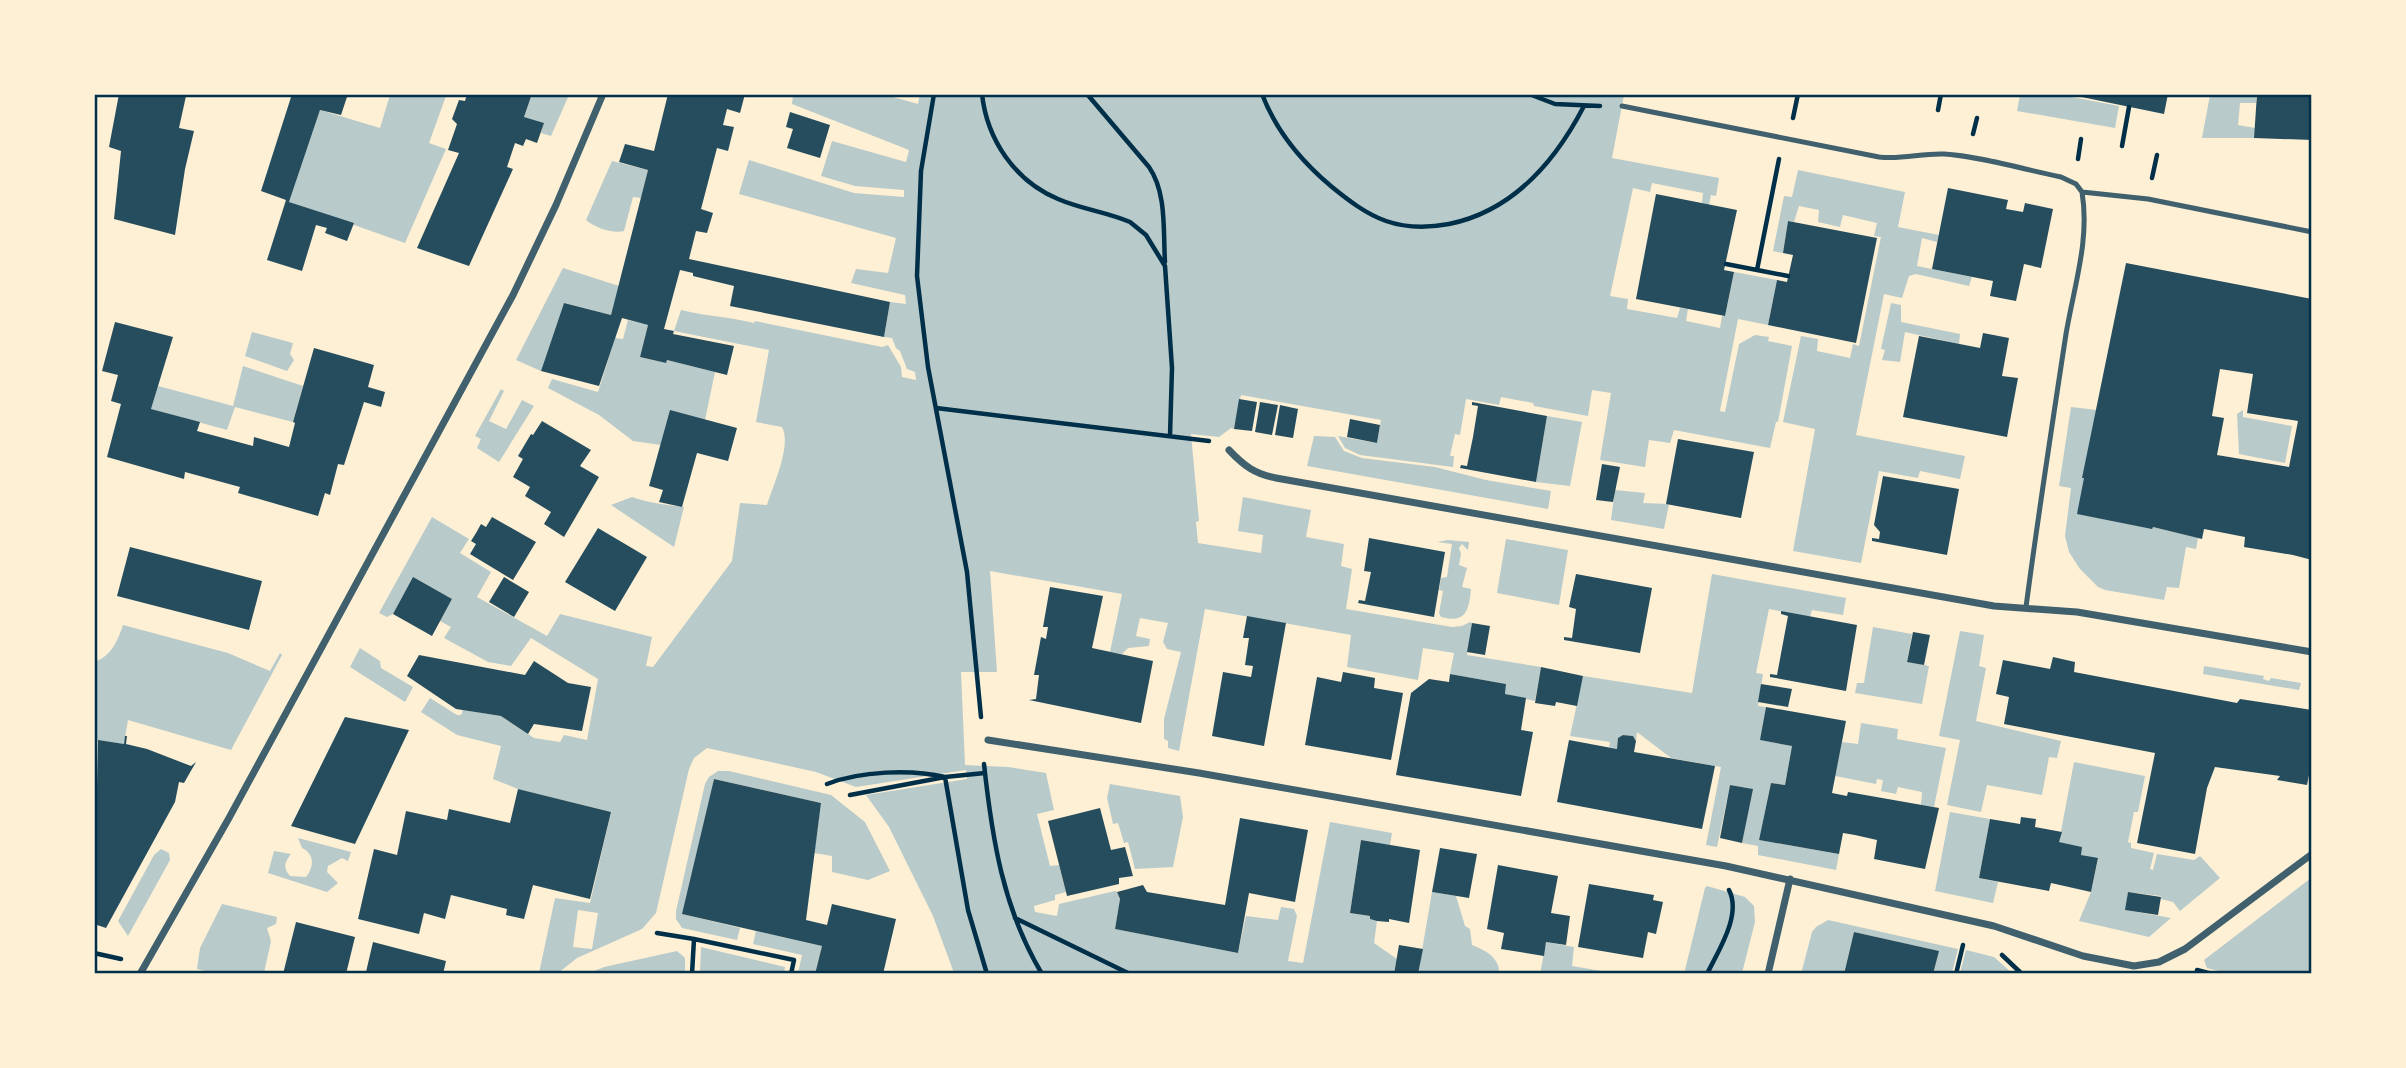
<svg xmlns="http://www.w3.org/2000/svg" width="2406" height="1068" font-family="Barlow,sans-serif">
  <style>
    .green { fill: #b9caca; fill-rule: evenodd }
    .building { fill: #264d5e; fill-rule: evenodd }
    .lines { fill: none; stroke-linecap: round; stroke-linejoin: round }
    .path { stroke: #003049; stroke-width: 4.5 }
    .service { stroke: #3f606c; stroke-width: 5 }
    .minor { stroke: #3f606c; stroke-width: 7 }
    .neatline { fill: none; stroke: #003049; stroke-width: 2.5 }
  </style>
  <rect width="100%" height="100%" fill="#fdf0d5"/>
  <path class="green" d="M920 94 1624 95 1612 158 1719 178 1716 196 1711 195 1709 205 1702 203 1703 193 1652 183 1650 192 1633 188 1610 296 1628 299 1627 309 1677 318 1680 308 1688 309 1686 321 1720 328 1722 316H1725L1734 272 1777 280 1768 325 1738 319 1720 411 1725 412 1739 344 1755 335 1769 337 1768 341 1792 346 1778 422H1776L1770 448 1674 430 1670 443 1649 440 1645 467 1600 460 1611 393 1592 390 1588 416 1534 406 1533 403 1501 397 1499 405 1466 399 1460 435 1455 434 1450 456H1454L1453 467 1360 455 1345 448 1338 436 1377 443 1381 420 1241 395 1234 429 1231 428 1219 437 1191 434 1199 521 1196 522 1198 543 1261 553 1263 535 1238 531 1243 497 1311 510 1306 537 1344 544 1341 566 1352 569 1346 609 1452 627 1462 626 1470 622 1472 623 1467 655 1541 667 1535 701 1505 694 1506 684 1450 674 1454 653 1423 648 1418 680 1347 667 1351 635 1205 609 1179 751 1168 748V741L1164 739V719L1181 652 1167 649 1163 642 1168 623 1140 618 1136 636 1150 639 1149 646 1128 648 1122 654 1110 652 1122 594 990 571 997 672H961L965 765 1008 767 1046 773 1054 810 1037 814 1050 866 1059 865 1066 892 1055 895V900L1034 906 1035 912 1057 916 1059 904 1115 891 1117 892 1120 899 1115 929 1238 953 1246 916 1278 920 1281 907 1294 909 1297 916 1288 961 1303 963 1330 822 1392 833 1390 845 1361 840 1350 913 1370 916V919L1377 921 1374 943 1397 959 1394 973H954L933 916 889 827 866 795 967 779 966 770 856 787 816 772 707 748 694 758 689 769 656 913 642 929 577 958 558 973H539L555 898 590 903 611 812 518 789 493 779 501 746 457 735 421 712 430 698 457 715H461L463 710 501 716 534 738 560 742 564 735 587 740 598 679 531 638 511 666 488 662 444 638 451 627 440 621 452 599 413 578 393 614 387 617 379 613 432 517 469 539 460 553 491 572 477 597 547 636 560 614 652 637 646 666 653 667 732 561 740 503 767 505C773 486 792 445 782 427L756 422 769 350 674 331 681 310C705 316 730 317 754 323L755 321 882 347 888 345 901 367 902 377 916 380 915 372 907 369 900 351 896 348 892 338 884 337 890 302 906 304 905 295 851 283 856 269 888 273 896 238 739 194 749 160 854 193 904 197V190L855 186 821 176 832 141 906 162 909 150 792 104 793 95H886L918 104ZM578 910 598 913 592 949 573 947Z
    M390 95H448L446 96 429 143 446 149 405 243 289 202 320 110 380 128Z
    M532 95H569L551 136 541 133 543 123 524 117Z
    M2020 95H2061L2119 106 2115 128 2017 111Z
    M2210 95H2256V103H2240L2238 125 2255 128 2254 138H2202Z
    M612 161 648 170 641 198 633 197 624 231C613 234 595 228 586 220Z
    M1798 170 1905 192 1898 227 1939 235 1937 242 1922 238 1917 266 1972 277 1969 286 1916 274 1909 276 1902 298 1884 294 1856 435 1965 456 1960 479 1920 471 1918 478 1879 471 1861 563 1793 551 1815 429 1783 422 1801 336 1818 339 1817 351 1850 358 1853 344 1859 346 1881 237 1874 236 1877 223 1843 215 1840 227 1818 222 1819 210 1799 206 1794 222 1788 221 1783 253 1773 251 1784 196 1792 197Z
    M563 268 619 286 611 315 564 303 541 371 516 360Z
    M1891 303 1901 305V322L1960 334 1959 344 1905 332 1900 362 1882 360 1885 350 1881 349Z
    M628 320 648 325 640 357 666 363 667 360 715 372 705 420 661 445 633 441 599 415 548 388 552 379 598 392 615 338 623 339Z
    M252 332 293 343 290 354 294 360 287 371 245 356Z
    M243 366 303 386 293 422 235 407 227 430 151 409 158 386 233 406Z
    M501 389 504 391 489 421 506 429 522 400 534 406 499 462 477 448 481 439 475 436Z
    M2071 407 2097 410 2084 478 2153 527 2198 538 2196 549 2186 547 2179 588 2167 587 2164 600 2105 590 2098 587 2080 569 2069 552 2065 536 2071 488 2059 486Z
    M2243 410V417L2292 426 2285 463 2239 454 2237 414Z
    M1547 416 1582 422 1570 486 1536 482Z
    M1314 436 1335 437 1344 451 1362 458 1435 467 1486 480 1551 491 1548 509 1307 466Z
    M1615 490 1645 493 1643 503 1669 504 1664 529 1611 520Z
    M632 497C648 503 667 505 684 507L674 547 611 505Z
    M1506 539 1568 550 1559 605 1497 593Z
    M1448 540 1469 542 1468 550 1462 544 1459 548 1461 554 1459 565 1467 568 1462 587 1471 589C1469 610 1466 624 1441 617L1439 613 1443 591 1439 590 1441 578 1447 577 1452 544 1437 542Z
    M1712 574 1846 598 1843 615 1812 610 1810 617 1769 609 1756 673 1763 674 1758 706 1766 707 1761 740 1792 746 1785 785 1771 783 1759 840 1839 854 1836 870 1758 855V846L1742 843 1752 789 1730 785 1717 847 1706 845 1721 767 1671 758 1637 732 1636 741 1633 736 1623 735 1619 738 1617 749 1609 747 1610 742 1570 736 1583 676 1692 693Z
    M123 625 228 653 270 671 280 653 282 655 231 750 128 720 124 744 95 741 94 662C111 657 118 640 123 625Z
    M1873 627 1912 634 1907 661 1929 666 1922 704 1855 693 1857 683H1864Z
    M1960 631 1984 635 1979 666 1986 668 1976 721 2061 741 2057 758 2049 757 2042 795 1987 785 1981 812 1947 805 1960 740 1939 736Z
    M360 648 380 661 381 668 413 687 405 702 350 667Z
    M2204 666 2264 676 2263 679 2269 681 2271 678 2301 683 2299 690 2203 674Z
    M1861 723 1898 729 1897 739 1946 748 1934 807 1921 805 1922 792 1898 787 1896 794 1881 791 1883 780 1877 779 1876 784 1835 776 1842 742 1858 744Z
    M2074 762 2145 776 2138 812H2134L2128 842 2131 843V848L2154 853 2150 869 2153 870 2157 854 2194 860 2200 856 2220 878 2180 911 2173 902 2161 899V896L2128 892 2126 910 2171 918 2149 937 2079 921 2091 892 2098 859 2081 855V847L2059 842Z
    M718 771H729L831 795 865 822 890 871 868 880 832 872V856L814 853 821 803 714 779 683 914 740 928 737 940 682 928 676 919V911L705 784 709 777Z
    M1110 784 1180 796 1183 817 1173 867 1135 869 1128 842 1124 843 1118 823 1113 824 1107 798Z
    M1950 812 1990 819 1979 878 1998 882 1993 903 1935 891Z
    M298 838 351 852 348 861 342 858 328 866 327 872 338 883 327 892 268 873 274 851 291 854C284 863 283 868 290 876L306 877C314 867 315 854 302 848Z
    M161 849 169 853 170 860 128 936 118 921 154 855Z
    M2311 878V973L2230 974 2207 968 2204 960Z
    M1707 886 1745 897 1754 906 1755 922 1742 973 1684 974 1705 888Z
    M1432 892 1456 896 1465 926 1470 929 1472 945C1485 950 1500 958 1499 973L1418 974Z
    M222 904 277 917 276 924 267 928 271 941 264 973H213L197 969 200 948Z
    M1828 920 1958 949 1952 973H1933L1938 951 1854 932 1844 973 1801 974 1812 932 1816 927Z
    M756 931 822 946 815 973H798L802 955 753 944Z
    M1546 942 1574 947 1572 966 1614 973 1540 974Z
    M701 947 785 967 784 973H700Z
    M1966 950 1994 957 2012 973H1960Z
    M677 951 685 958V973H590L604 967Z"/>
  <path class="building" d="M119 94 186 96 179 128 194 131 185 169 175 235 114 219 121 151 109 147Z
    M292 94H348L341 115 320 110 289 202 354 223 347 241 325 233 327 228 316 225 302 271 267 260 286 200 261 191Z
    M467 94H532L524 117 544 123 537 143 526 139 523 146 515 143 507 167 513 169 469 266 417 248 459 153 448 150 457 124 452 119 459 100 465 101Z
    M668 94H745L740 113 727 109 723 125 734 127 728 151 717 148 701 209 713 213 707 233 696 231 689 259 890 302 884 337 730 306 734 286 693 276V273L680 270 664 329 674 331 673 334 734 346 727 375 667 360 666 363 640 357 648 325 622 318 599 386 541 371 564 303 611 315 648 170 619 162 625 144 654 151Z
    M2067 94H2168L2164 114Z
    M2257 94H2312V140L2254 138Z
    M790 112 830 125 820 158 787 148 793 129 786 127Z
    M1948 188 2008 200 2006 209 2023 212 2025 203 2053 209 2041 268 2024 264 2016 301 1990 296 1993 281 1932 269Z
    M1656 194 1737 210 1724 270 1734 272 1725 316 1636 299Z
    M1788 221 1877 238 1856 343 1768 325 1777 280 1787 282 1793 255 1783 253Z
    M2126 263 2312 299V560L2293 555 2244 547 2245 537 2204 529 2202 539 2153 527 2152 529 2077 514 2084 478H2082ZM2220 369 2253 374 2247 413 2298 421 2289 467 2217 455 2224 418 2212 416Z
    M115 322 173 337 151 409 200 422 197 431 253 446 254 437 289 447 295 423 293 422 314 348 374 365 368 387 385 392 381 407 364 402 344 465 338 464 330 495 325 493 318 516 238 493 240 487 185 472 184 479 107 457 121 404 111 401 118 375 102 371Z
    M1983 333 2009 338 2002 376 2018 378 2007 437 1903 417 1919 336 1980 348Z
    M1239 399 1257 402 1252 431 1234 429Z
    M1260 402 1278 405 1272 435 1255 432Z
    M1472 402 1547 416 1536 482 1460 468 1461 465 1467 466 1473 437 1478 406 1472 405Z
    M1280 405 1298 409 1293 438 1275 435Z
    M670 410 737 428 728 461 697 453 682 507 659 502 663 490 649 486Z
    M1350 419 1380 425 1377 443 1347 437Z
    M542 421 591 450 580 466 599 477 564 537 544 524 551 512 525 496 530 487 513 477 523 459 518 456 531 434 533 435Z
    M1678 439 1754 452 1741 518 1666 504Z
    M1602 464 1620 467 1613 502 1596 500Z
    M1883 476 1959 489 1947 555 1872 541V538L1879 539 1880 532 1874 525Z
    M492 517 536 542 513 580 470 554 476 544 471 541 476 533 481 524 486 527Z
    M598 528 647 557 615 611 565 582Z
    M1369 538 1445 552 1434 617 1358 603 1359 600 1365 601 1371 572 1364 571Z
    M130 547 262 581 249 630 117 596Z
    M1576 574 1652 588 1640 653 1564 640V637L1572 638 1576 609 1569 607Z
    M413 577 452 599 432 636 393 614Z
    M504 577 529 592 514 617 489 602Z
    M1050 587 1103 596 1092 648 1153 661 1141 723 1029 700 1036 699 1039 675H1034L1041 637 1046 639 1048 627H1043Z
    M1781 611 1857 625 1846 691 1770 677V674L1777 675 1788 616 1781 614Z
    M1247 616 1286 623 1264 746 1212 736 1223 672 1251 677 1253 666 1245 665 1249 638H1243Z
    M1472 623 1490 626 1485 655 1467 652Z
    M1913 632 1930 635 1924 665 1907 662Z
    M419 655 525 675 534 661 568 683 591 687 582 731 534 724 528 734 501 716 456 709 407 676Z
    M2053 657 2075 662 2074 672 2237 703 2240 699 2312 710V776L2309 775 2307 785 2277 780 2280 776 2215 767 2207 788 2195 854 2137 843 2155 753 2004 724 2009 697 1996 694 2003 660 2050 669Z
    M1541 667 1583 676 1577 706 1556 702 1555 706 1535 703Z
    M1343 672 1375 678 1374 688 1403 693 1391 760 1305 745 1317 677 1341 682Z
    M1450 674 1506 684 1505 694 1526 698 1521 730 1533 732 1521 796 1396 775 1411 693 1429 679 1449 682Z
    M1761 684 1792 689 1788 707 1758 702Z
    M1766 707 1846 721 1832 793 1847 796 1848 792 1939 808 1925 869 1874 859 1877 840 1855 835 1843 833 1839 854 1759 840 1771 783 1785 785 1792 746 1760 740Z
    M345 717 409 730 355 844 291 826Z
    M1623 735 1633 736 1636 741 1634 752 1715 766 1702 829 1557 802 1569 740 1617 749 1618 738Z
    M125 736H127L126 744 147 749 191 766 196 762 184 783 179 782 175 802 106 928 94 924 98 740 124 744Z
    M714 779 821 803 806 920 827 925 832 904 896 919 883 974H815L822 946 682 914Z
    M1730 785 1753 789 1742 843 1720 838Z
    M518 789 611 812 590 899 533 885 524 919 506 915 507 909 451 895 445 919 424 913 419 934 358 919 374 849 397 855 406 811 447 820 449 809 510 823Z
    M1100 808 1111 850 1125 847 1133 876 1119 878V884L1067 896 1048 821Z
    M2021 817 2036 819 2035 827 2062 832 2059 842 2082 847 2081 855 2098 858 2091 892 2051 883 2049 891 1979 878 1990 819 2020 824Z
    M1240 818 1308 830 1295 902 1249 893 1238 953 1115 929 1120 899 1117 892 1143 885 1147 892 1225 905Z
    M1361 840 1420 850 1409 923 1389 919V922L1377 921 1370 919V916L1350 913Z
    M1440 848 1477 854 1469 898 1432 892Z
    M1498 865 1558 876 1551 913 1570 916 1566 945 1546 942 1544 956 1501 949 1504 933 1487 929Z
    M1589 884 1654 895 1653 900 1663 902 1656 934 1648 932 1643 958 1578 947Z
    M2128 892 2161 897 2158 915 2125 910Z
    M296 922 355 937 346 974H283Z
    M1854 932 1939 951 1933 974H1844Z
    M373 942 446 961 443 974 366 972Z
    M1399 945 1423 949 1418 974H1394Z"/>
  <g class="lines">
    <path class="path" d="M934 94 921 171 917 276 928 367 967 572 981 717
      M982 94C987 140 1015 181 1058 199 1081 209 1106 212 1130 222L1146 235 1165 266 1172 368 1170 436
      M1087 94 1149 167C1167 193 1163 231 1165 262
      M1262 94C1276 131 1302 162 1332 187 1348 200 1366 214 1386 221 1406 228 1427 228 1449 224 1513 211 1555 162 1584 106
      M1529 94 1555 104 1600 106
      M1938 110 1941 94
      M1793 118 1798 94
      M1973 134 1977 118
      M2122 146 2129 107
      M1779 159 1757 270 1788 276
      M2078 159 2081 139
      M2152 178 2157 155
      M1726 264 1757 270
      M936 408 1209 441
      M984 764C992 838 1003 909 1042 974
      M827 784C860 771 911 769 945 777L968 910 987 974
      M850 795 945 777 985 773
      M1015 918 1130 974
      M657 933 694 939
      M94 953 121 959
      M2002 955 2022 974
      M2197 970 2212 974
      M692 974 694 939 794 960 791 974
      M1707 974C1718 951 1742 915 1729 890
      M1956 974 1963 945"/>
    <path class="service" d="M1622 106 1879 157C1901 160 1922 153 1944 154 1979 156 2026 170 2061 177L2076 184 2082 192 2148 199 2312 232
      M2026 607C2038 516 2052 425 2066 334 2074 286 2090 240 2082 192"/>
    <path class="minor" d="M1229 450C1244 466 1255 474 1276 478L1994 606 2077 612 2312 652
      M988 740 1199 773 1726 866 1994 926 2083 956 2134 966 2159 962 2185 949 2312 854
      M140 974 229 818 513 295 556 205 603 94
      M1768 974 1790 879"/>
  </g>
  <rect width="2406" height="1068" fill="none" stroke="#fdf0d5" stroke-width="192"/>
  <rect x="96" y="96" width="2214" height="876" class="neatline"/>
</svg>
